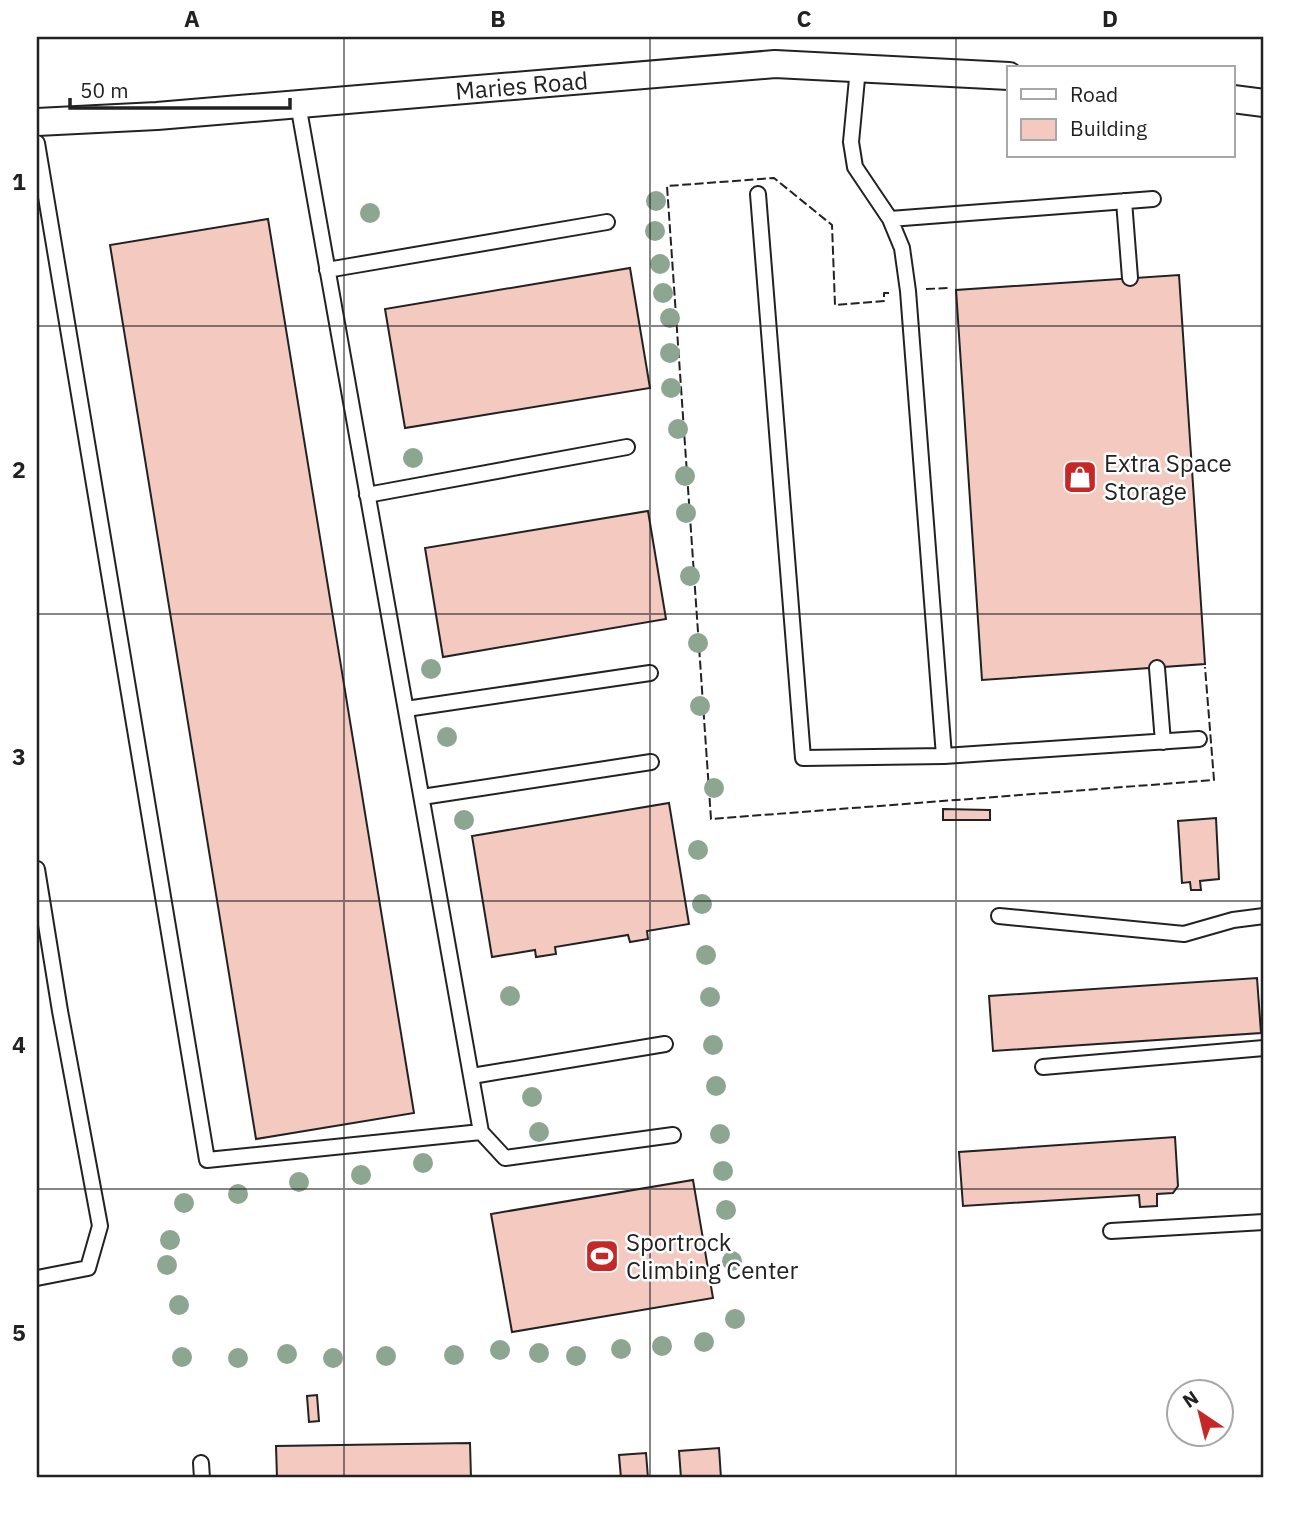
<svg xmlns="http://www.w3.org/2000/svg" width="1301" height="1515" font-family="'IBM Plex Sans',sans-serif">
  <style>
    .building { fill: #f3c9c0; stroke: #222; stroke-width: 2 }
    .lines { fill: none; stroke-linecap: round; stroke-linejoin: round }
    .lane-casing { stroke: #222; stroke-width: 18 }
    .street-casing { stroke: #222; stroke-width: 30 }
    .lane { stroke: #fff; stroke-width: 14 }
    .street { stroke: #fff; stroke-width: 26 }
    .fence { stroke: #222; stroke-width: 2; stroke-dasharray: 9 3.5; stroke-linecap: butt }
    .tree { fill: #8da692 }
    .grid { fill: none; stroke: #222; stroke-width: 2; stroke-opacity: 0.55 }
    .labels { text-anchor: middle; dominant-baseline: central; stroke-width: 5; stroke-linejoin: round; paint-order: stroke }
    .street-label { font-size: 24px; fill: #222; stroke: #fff }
    .poi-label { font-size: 24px; fill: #222; stroke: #fff; text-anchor: start }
    .neatline { fill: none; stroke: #222; stroke-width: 2.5 }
    .grid-label { font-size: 23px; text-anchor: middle; font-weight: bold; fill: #222 }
  </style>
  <rect width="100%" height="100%" fill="#fff"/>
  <path class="building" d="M268 219 414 1113 256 1139 110 245Z
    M630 268 650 388 405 428 385 309Z
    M1179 275 1205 664 982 680 956 290Z
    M648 511 666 619 443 657 425 548Z
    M669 803 689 924 647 931 648 939 630 942 628 935 555 947 556 954 536 957 535 950 492 957 472 836Z
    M943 809 990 810V820H943Z
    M1216 818 1219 879 1200 881 1201 890H1191L1190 882 1182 883 1178 821Z
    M1257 978 1261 1033 993 1051 989 996Z
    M1175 1137 1178 1186 1173 1193 1157 1194V1206L1140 1207 1139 1195 963 1206 959 1152Z
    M693 1180 713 1298 512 1332 491 1214Z
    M317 1395 319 1421 309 1422 307 1396Z
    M470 1443 471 1478H277L276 1446Z
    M719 1448 721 1478H681L679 1451Z
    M646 1453 648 1478H621L619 1455Z"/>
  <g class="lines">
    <g class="lane-casing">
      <path id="lane" d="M37 143 207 1160 481 1132 298 104
        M758 194 803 758 944 756 908 291 902 248 890 219 855 167 851 142 858 68
        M1124 201 1130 278
        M890 219 1153 199
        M327 270 607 222
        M367 495 627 447
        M1157 668 1163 742
        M406 709 650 673
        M944 756 1199 739
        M422 797 651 762
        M37 869 60 1011 100 1226 88 1268 37 1278
        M999 916 1184 934 1233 920 1264 916
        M1043 1067 1264 1048
        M472 1076 665 1044
        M481 1132 505 1158 673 1135
        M1111 1231 1264 1222
        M201 1463 202 1478"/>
    </g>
    <g class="street-casing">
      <g id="street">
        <path d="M1233 99 1264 103"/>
        <path id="s1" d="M37 122 157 116 775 64 1009 76"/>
      </g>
    </g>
    <use href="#lane" class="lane"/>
    <use href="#street" class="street"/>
    <path class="fence" d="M926 289 950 288
      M889 293H884V301L835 305 832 225 774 178 667 186 711 819 1214 780 1205 667"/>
  </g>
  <g class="tree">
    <circle cx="656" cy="201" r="10"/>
    <circle cx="370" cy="213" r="10"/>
    <circle cx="655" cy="231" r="10"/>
    <circle cx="660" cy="264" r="10"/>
    <circle cx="663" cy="293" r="10"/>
    <circle cx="670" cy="318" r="10"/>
    <circle cx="670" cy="353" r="10"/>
    <circle cx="671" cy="388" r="10"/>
    <circle cx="678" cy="429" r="10"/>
    <circle cx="413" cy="458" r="10"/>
    <circle cx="685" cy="476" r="10"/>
    <circle cx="686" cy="513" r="10"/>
    <circle cx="690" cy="576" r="10"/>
    <circle cx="698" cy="643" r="10"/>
    <circle cx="431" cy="669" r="10"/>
    <circle cx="700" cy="706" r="10"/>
    <circle cx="447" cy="737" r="10"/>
    <circle cx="714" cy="788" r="10"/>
    <circle cx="464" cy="820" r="10"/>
    <circle cx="698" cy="850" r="10"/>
    <circle cx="702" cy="904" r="10"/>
    <circle cx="706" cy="955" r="10"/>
    <circle cx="510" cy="996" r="10"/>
    <circle cx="710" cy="997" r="10"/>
    <circle cx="713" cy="1045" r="10"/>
    <circle cx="716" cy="1086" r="10"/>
    <circle cx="532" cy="1097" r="10"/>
    <circle cx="539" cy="1132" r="10"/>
    <circle cx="720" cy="1134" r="10"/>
    <circle cx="423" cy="1163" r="10"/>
    <circle cx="723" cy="1171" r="10"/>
    <circle cx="361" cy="1175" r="10"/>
    <circle cx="299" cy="1182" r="10"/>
    <circle cx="238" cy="1194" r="10"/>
    <circle cx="184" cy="1203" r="10"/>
    <circle cx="726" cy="1210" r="10"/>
    <circle cx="170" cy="1240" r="10"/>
    <circle cx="732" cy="1261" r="10"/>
    <circle cx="167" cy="1265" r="10"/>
    <circle cx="179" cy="1305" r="10"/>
    <circle cx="735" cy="1319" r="10"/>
    <circle cx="704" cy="1342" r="10"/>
    <circle cx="662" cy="1346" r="10"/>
    <circle cx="621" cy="1349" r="10"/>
    <circle cx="500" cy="1350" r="10"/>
    <circle cx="539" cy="1353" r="10"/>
    <circle cx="287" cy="1354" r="10"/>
    <circle cx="454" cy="1355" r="10"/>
    <circle cx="386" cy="1356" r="10"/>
    <circle cx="576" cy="1356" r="10"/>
    <circle cx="182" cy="1357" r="10"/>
    <circle cx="238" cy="1358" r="10"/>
    <circle cx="333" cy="1358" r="10"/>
  </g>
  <path class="grid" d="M344 37V1478M650 37V1478M956 37V1478M37 326H1264M37 614H1264M37 901H1264M37 1189H1264"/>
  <defs>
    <g id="shop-square" transform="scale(1.75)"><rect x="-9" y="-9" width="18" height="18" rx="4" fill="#c62828" stroke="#fff"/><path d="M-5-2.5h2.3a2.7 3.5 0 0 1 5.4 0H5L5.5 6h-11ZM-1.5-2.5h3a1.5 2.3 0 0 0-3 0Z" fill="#fff"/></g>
    <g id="stadium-square" transform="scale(1.75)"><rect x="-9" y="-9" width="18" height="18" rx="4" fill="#c62828" stroke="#fff"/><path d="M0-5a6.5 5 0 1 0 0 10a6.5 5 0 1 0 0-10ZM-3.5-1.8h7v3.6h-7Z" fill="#fff"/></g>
  </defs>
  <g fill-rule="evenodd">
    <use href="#shop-square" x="1080" y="477"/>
    <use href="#stadium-square" x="602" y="1256"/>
  </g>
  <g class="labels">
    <g class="street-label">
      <text stroke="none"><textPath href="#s1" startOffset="486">Maries Road</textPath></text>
    </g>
    <g class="poi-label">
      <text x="1104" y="463">Extra Space<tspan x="1104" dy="28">Storage</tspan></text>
      <text x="626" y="1242">Sportrock<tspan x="626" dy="28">Climbing Center</tspan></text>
    </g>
  </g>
  <rect width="1301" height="1515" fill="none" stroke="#ffffff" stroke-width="77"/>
  <rect x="1007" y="66" width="228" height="91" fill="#ffffff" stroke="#a7a7a7" stroke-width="2"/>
  <rect x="1021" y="89" width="35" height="10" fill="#ffffff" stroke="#a7a7a7" stroke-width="2"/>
  <text x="1070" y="102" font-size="21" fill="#222222">Road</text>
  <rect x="1021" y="119" width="35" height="21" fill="#f3c9c0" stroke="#a7a7a7" stroke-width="2"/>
  <text x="1070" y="136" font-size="21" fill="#222222">Building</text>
  <g transform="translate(1200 1413) rotate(325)"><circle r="33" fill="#ffffff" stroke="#a7a7a7" stroke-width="2"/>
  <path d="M0-5L12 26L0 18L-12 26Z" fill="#c62828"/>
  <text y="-10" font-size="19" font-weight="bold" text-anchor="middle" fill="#222222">N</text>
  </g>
  <path d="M70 98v10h220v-10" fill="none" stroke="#222222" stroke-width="3.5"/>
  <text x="80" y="98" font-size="21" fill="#222222" stroke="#ffffff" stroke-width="5" paint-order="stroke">50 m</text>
  <rect x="38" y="38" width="1224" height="1438" class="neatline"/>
  <g class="grid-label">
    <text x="192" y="27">A</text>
    <text x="498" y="27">B</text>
    <text x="804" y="27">C</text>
    <text x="1110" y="27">D</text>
    <text x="19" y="190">1</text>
    <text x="19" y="478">2</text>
    <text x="19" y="765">3</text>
    <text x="19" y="1053">4</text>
    <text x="19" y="1341">5</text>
  </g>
</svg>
